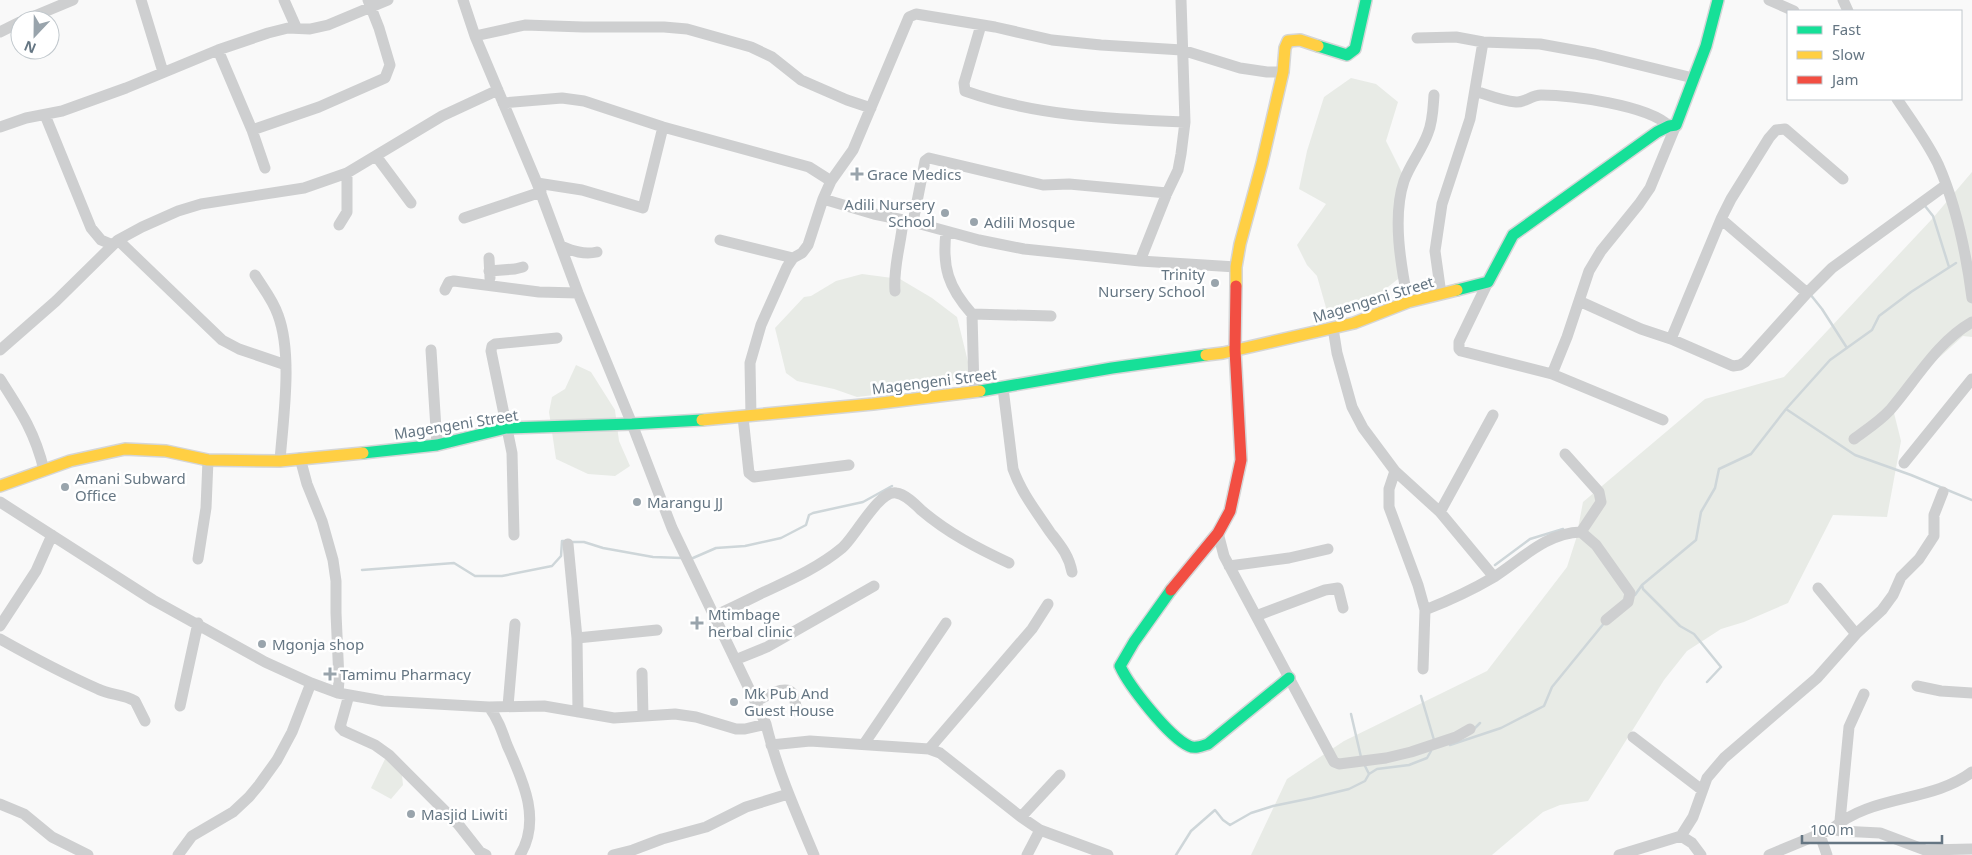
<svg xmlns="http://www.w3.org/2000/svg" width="1972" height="855" font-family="'Noto Sans',sans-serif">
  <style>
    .green { fill: #e8ebe6 }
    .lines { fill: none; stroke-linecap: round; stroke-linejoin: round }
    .stream { stroke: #ced6d9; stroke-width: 2.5 }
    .fast-casing { stroke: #d5d6d7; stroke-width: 14 }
    .slow-casing { stroke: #d5d6d7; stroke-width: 14 }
    .jam-casing { stroke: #d5d6d7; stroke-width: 14 }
    .street { stroke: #cecfd0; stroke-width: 11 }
    .fast { stroke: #16e098; stroke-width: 11 }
    .slow { stroke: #ffcf43; stroke-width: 11 }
    .jam { stroke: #f24e42; stroke-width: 11 }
    .poi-dot { fill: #99a4ac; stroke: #fff; stroke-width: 2 }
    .labels { text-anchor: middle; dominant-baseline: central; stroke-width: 5; stroke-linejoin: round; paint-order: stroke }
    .poi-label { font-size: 15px; fill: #657683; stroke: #fff; text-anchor: start }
    .street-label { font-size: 15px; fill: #657683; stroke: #fff }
  </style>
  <rect width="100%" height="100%" fill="#f9f9f9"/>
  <path class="green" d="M1351 78 1376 84 1398 102 1386 141 1403 175 1398 279 1364 306 1327 311 1317 276 1307 265 1297 245 1326 204 1299 189 1307 151 1324 97Z
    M1972 172V337L1963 336 1891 401 1901 441 1887 517 1833 515 1788 603 1744 622 1721 629 1687 651 1664 680 1588 801 1560 805 1543 812 1492 855H1251L1287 779 1344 741 1487 671 1567 567 1576 539 1583 502 1705 399 1784 377 1932 219Z
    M862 274 900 279 932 298 957 317 970 370 945 386H931L909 391 857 397 834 389 797 381 786 373 775 328 804 297 811 296 836 281Z
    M576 365 591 372 615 410 619 441 630 466 615 476 588 474 556 459 549 412 552 397 565 389Z
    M386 757 401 766 403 785 391 799 371 788Z"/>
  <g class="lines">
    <path class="stream" d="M1925 206 1933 216 1949 267
      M1810 294 1822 309 1847 348
      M1786 409 1830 360 1872 330 1879 316 1911 292 1956 263
      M571 542H584L603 548 653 557 682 558
      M693 558 716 548 745 546 781 538 806 525 809 515 813 513 863 502 892 486
      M1495 565 1530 539 1563 529
      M362 570 454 563 475 576H502L552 566 561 556 562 541H566
      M1642 585 1643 589 1680 626 1694 634 1721 667 1707 682
      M1635 595 1642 585 1696 540 1701 512 1715 488 1719 469 1751 454 1786 409 1855 455 1911 475 1972 500
      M1421 696 1434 740
      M1351 714 1361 757
      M1474 729 1480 723
      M1450 745 1501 728 1544 706 1552 687 1605 622
      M1364 764 1369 774
      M1176 855 1191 831 1215 810 1223 820 1230 825 1251 813 1273 806 1312 798 1349 789 1365 781 1369 774 1377 769 1409 765 1427 758 1431 751"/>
    <g class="fast-casing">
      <path id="fast" d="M1318 46 1347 55 1355 49 1366 0
        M1457 290 1488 282 1513 235 1657 132 1669 126 1676 125 1706 46 1718 0
        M980 391 1112 368 1206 355
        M363 453 437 445 506 428 632 424 702 420
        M1171 590 1134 642 1120 666C1129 686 1169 737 1189 746 1195 749 1202 746 1208 744L1289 678"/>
    </g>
    <g class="slow-casing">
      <path id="slow" d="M1236 286V267L1240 244 1262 163 1283 72 1285 48 1288 41 1300 40 1318 46
        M1206 355 1223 353 1354 323 1408 302 1457 290
        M702 420 873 404 980 391
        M0 486 70 461 125 449 166 451 208 460 280 461 363 453"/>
    </g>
    <g class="jam-casing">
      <path id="jam" d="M1171 590 1218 533 1230 511 1241 460 1235 350 1236 286"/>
    </g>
    <path class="street" d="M141 0 163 72
      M284 0 296 27
      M463 0 475 36 537 183 578 293 632 424 672 528 766 724C777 770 796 812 814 855
      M1769 0 1794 11
      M1843 0 1848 11
      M25 20 73 0
      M981 25 964 83 965 91C1036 116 1111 119 1185 122
      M0 32 20 22
      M475 36 525 25 583 27H664L687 29 751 47 772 57 801 80 847 100 871 108
      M1417 38 1456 37 1483 42 1540 44 1595 54 1693 78
      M218 50 252 130 265 168
      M1475 91C1488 95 1502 101 1516 102 1524 103 1532 95 1541 95 1570 95 1648 105 1669 126
      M1897 99C1911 120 1927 141 1938 164 1957 207 1966 252 1972 298
      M503 103 562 98 584 101 663 127 809 167 831 181
      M45 115 91 228 101 240 113 245
      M0 127 26 118 62 111 126 88 218 50 268 33 288 28 310 29 328 25 388 0
      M252 130 319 107 385 78 390 65 379 28 368 0
      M376 156 411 203
      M537 183 582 190 643 208 663 127
      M823 199 874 214 913 222 979 240 1024 249 1140 261 1236 267
      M464 218 541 192
      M1721 219 1807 293
      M913 222 925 161 929 158 1043 185 1069 184 1167 193
      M339 225 347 212V173
      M946 232C942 267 948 287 972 314L1051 316
      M118 240 222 340 239 349 286 365
      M720 240 793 258
      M561 246C573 251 584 255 597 252
      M489 258 490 278
      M1140 261 1167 193 1178 170 1181 154 1185 122 1181 0
      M489 271 515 269 523 267
      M255 275C263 288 273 300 278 315 293 355 283 419 280 461
      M1488 282 1459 342V349L1461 351 1552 374 1663 420
      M445 290 449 282 454 281 539 292 578 293
      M895 291C893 267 901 244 903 221
      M1441 294 1435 251 1442 204 1470 119 1483 42
      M1579 301 1641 329 1671 339 1733 366 1740 365 1745 362 1807 293 1832 268 1946 185
      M1408 302C1401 266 1392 217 1404 181 1410 164 1422 150 1428 133 1433 121 1433 108 1434 95
      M972 314 974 390
      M1333 328 1337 353 1352 407 1363 428 1395 471 1440 512 1494 577
      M1671 339 1721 219 1731 199 1769 138 1776 130 1785 129 1843 179
      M0 350 56 301 118 240 142 227 178 211 201 204 304 188 347 173 442 116 498 90
      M431 350 437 445
      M1552 374 1567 337 1589 271 1601 251 1639 204 1650 188 1676 125
      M0 379C20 410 35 432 44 470
      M1003 388 1013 469C1021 492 1036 511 1050 532 1060 545 1069 555 1072 572
      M751 416 750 363 761 325 787 267 793 258 802 253 808 245 823 199 831 181 853 150 909 17 916 14 995 27 1052 40 1101 45 1182 50 1240 68 1267 72H1283
      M743 417 749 473 754 477 849 465
      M1854 439C1866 430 1880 421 1890 410 1916 380 1937 342 1972 322
      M1565 454 1599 492 1601 502 1581 532
      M300 458 307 484 322 521 333 560 336 581V613L339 680 338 693
      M1904 463 1972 379
      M1395 471 1389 489V507L1418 585 1425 610 1423 669
      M0 502 153 600 265 662 311 683 338 693 383 701 489 707 544 706 614 718 675 714 696 717 736 729H745L766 724
      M1440 512 1493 415
      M1218 533 1224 556 1334 762 1339 764 1386 758 1411 752 1456 737 1470 729
      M514 535 512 453 491 351 492 346 495 344 557 338
      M568 544 577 638 578 712
      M198 559 206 508 208 460
      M1229 566 1289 558 1328 549
      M1818 588 1856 634
      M1425 610C1448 601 1472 590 1494 577 1522 559 1546 533 1581 532L1596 545 1630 593 1628 602 1606 620
      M714 616C730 609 746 601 762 593 790 580 818 568 842 548 855 537 879 490 896 493 905 494 915 504 921 510 948 533 977 548 1009 563
      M1256 616 1325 590 1338 588 1343 608
      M0 626 36 571 52 535
      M577 638 657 630
      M0 639C32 657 64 674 98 689 110 695 123 694 135 701L145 721
      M735 660 767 647 874 586
      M642 673 643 716
      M1917 686 1941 691 1972 693
      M349 695 340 727 344 731 375 745 389 755 458 824 480 852 486 855
      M755 702C762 698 785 684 792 693 795 697 796 707 797 712
      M180 706 198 623
      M508 706 515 624
      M489 707C498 719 502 731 507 745 522 779 542 819 520 855
      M1633 737 1702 790
      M864 744 946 623
      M771 745 810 741 929 749 940 753 1021 817 1040 830 1108 855
      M929 749 1032 629 1048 604
      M0 804 24 814 52 837 88 855
      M1021 817 1060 775
      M1840 821 1849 727 1864 694
      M1832 829C1871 794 1931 803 1972 772
      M1820 835 1827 855
      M1681 836 1693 817 1707 778 1724 758 1817 678 1856 634 1882 610 1893 595 1901 577 1919 559 1934 536V515L1943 492
      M178 855 192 836 233 812 249 797 259 785 277 760 292 732 311 683
      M613 855 633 850 662 839 706 827 746 807 788 794
      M1027 855 1040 830
      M1619 855 1681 836 1692 843 1701 855
      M1769 855 1832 829 1840 831 1880 833 1925 850 1972 849"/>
    <use href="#fast" class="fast"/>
    <use href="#slow" class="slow"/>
    <use href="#jam" class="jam"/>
  </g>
  <g class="poi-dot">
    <path d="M854.5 166.5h5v5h5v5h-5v5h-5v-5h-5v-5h5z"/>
    <circle cx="945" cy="213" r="5"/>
    <circle cx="974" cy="222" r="5"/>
    <circle cx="1215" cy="283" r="5"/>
    <circle cx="65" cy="487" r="5"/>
    <circle cx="637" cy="502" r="5"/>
    <path d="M694.5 615.5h5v5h5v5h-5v5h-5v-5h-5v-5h5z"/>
    <circle cx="262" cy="644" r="5"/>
    <path d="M327.5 666.5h5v5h5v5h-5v5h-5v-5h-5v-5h5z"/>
    <circle cx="734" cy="702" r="5"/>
    <circle cx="411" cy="814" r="5"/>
  </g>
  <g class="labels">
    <g class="poi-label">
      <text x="867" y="174">Grace Medics</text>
      <text x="935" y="204" text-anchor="end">Adili Nursery<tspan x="935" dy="17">School</tspan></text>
      <text x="984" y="222">Adili Mosque</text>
      <text x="1205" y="274" text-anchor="end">Trinity<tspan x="1205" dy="17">Nursery School</tspan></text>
      <text x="75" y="478">Amani Subward<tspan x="75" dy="17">Office</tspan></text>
      <text x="647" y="502">Marangu JJ</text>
      <text x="708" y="614">Mtimbage<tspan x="708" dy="17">herbal clinic</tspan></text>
      <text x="272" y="644">Mgonja shop</text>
      <text x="340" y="674">Tamimu Pharmacy</text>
      <text x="744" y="693">Mk Pub And<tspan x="744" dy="17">Guest House</tspan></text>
      <text x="421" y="814">Masjid Liwiti</text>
    </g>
    <g class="street-label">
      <text transform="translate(1373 299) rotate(-17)">Magengeni Street</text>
      <text transform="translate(934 381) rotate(-7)">Magengeni Street</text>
      <text transform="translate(456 424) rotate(-9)">Magengeni Street</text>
    </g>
  </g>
  <rect x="1787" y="10" width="175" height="90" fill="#ffffff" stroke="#c1c8cd"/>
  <rect x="1797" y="26" width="25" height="8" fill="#16e098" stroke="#c1c8cd"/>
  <text x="1832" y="35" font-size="15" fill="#657683">Fast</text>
  <rect x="1797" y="51" width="25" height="8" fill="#ffcf43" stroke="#c1c8cd"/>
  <text x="1832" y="60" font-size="15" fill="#657683">Slow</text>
  <rect x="1797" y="76" width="25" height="8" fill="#f24e42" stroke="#c1c8cd"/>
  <text x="1832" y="85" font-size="15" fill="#657683">Jam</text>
  <g transform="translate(35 35) rotate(202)"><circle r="24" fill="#ffffff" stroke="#c1c8cd"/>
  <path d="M0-4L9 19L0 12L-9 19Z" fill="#99a4ac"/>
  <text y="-8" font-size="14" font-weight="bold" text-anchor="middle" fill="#657683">N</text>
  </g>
  <path d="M1802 835v8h140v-8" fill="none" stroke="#657683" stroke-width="2.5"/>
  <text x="1810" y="835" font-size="15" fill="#657683" stroke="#ffffff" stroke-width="4" paint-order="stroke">100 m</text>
</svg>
